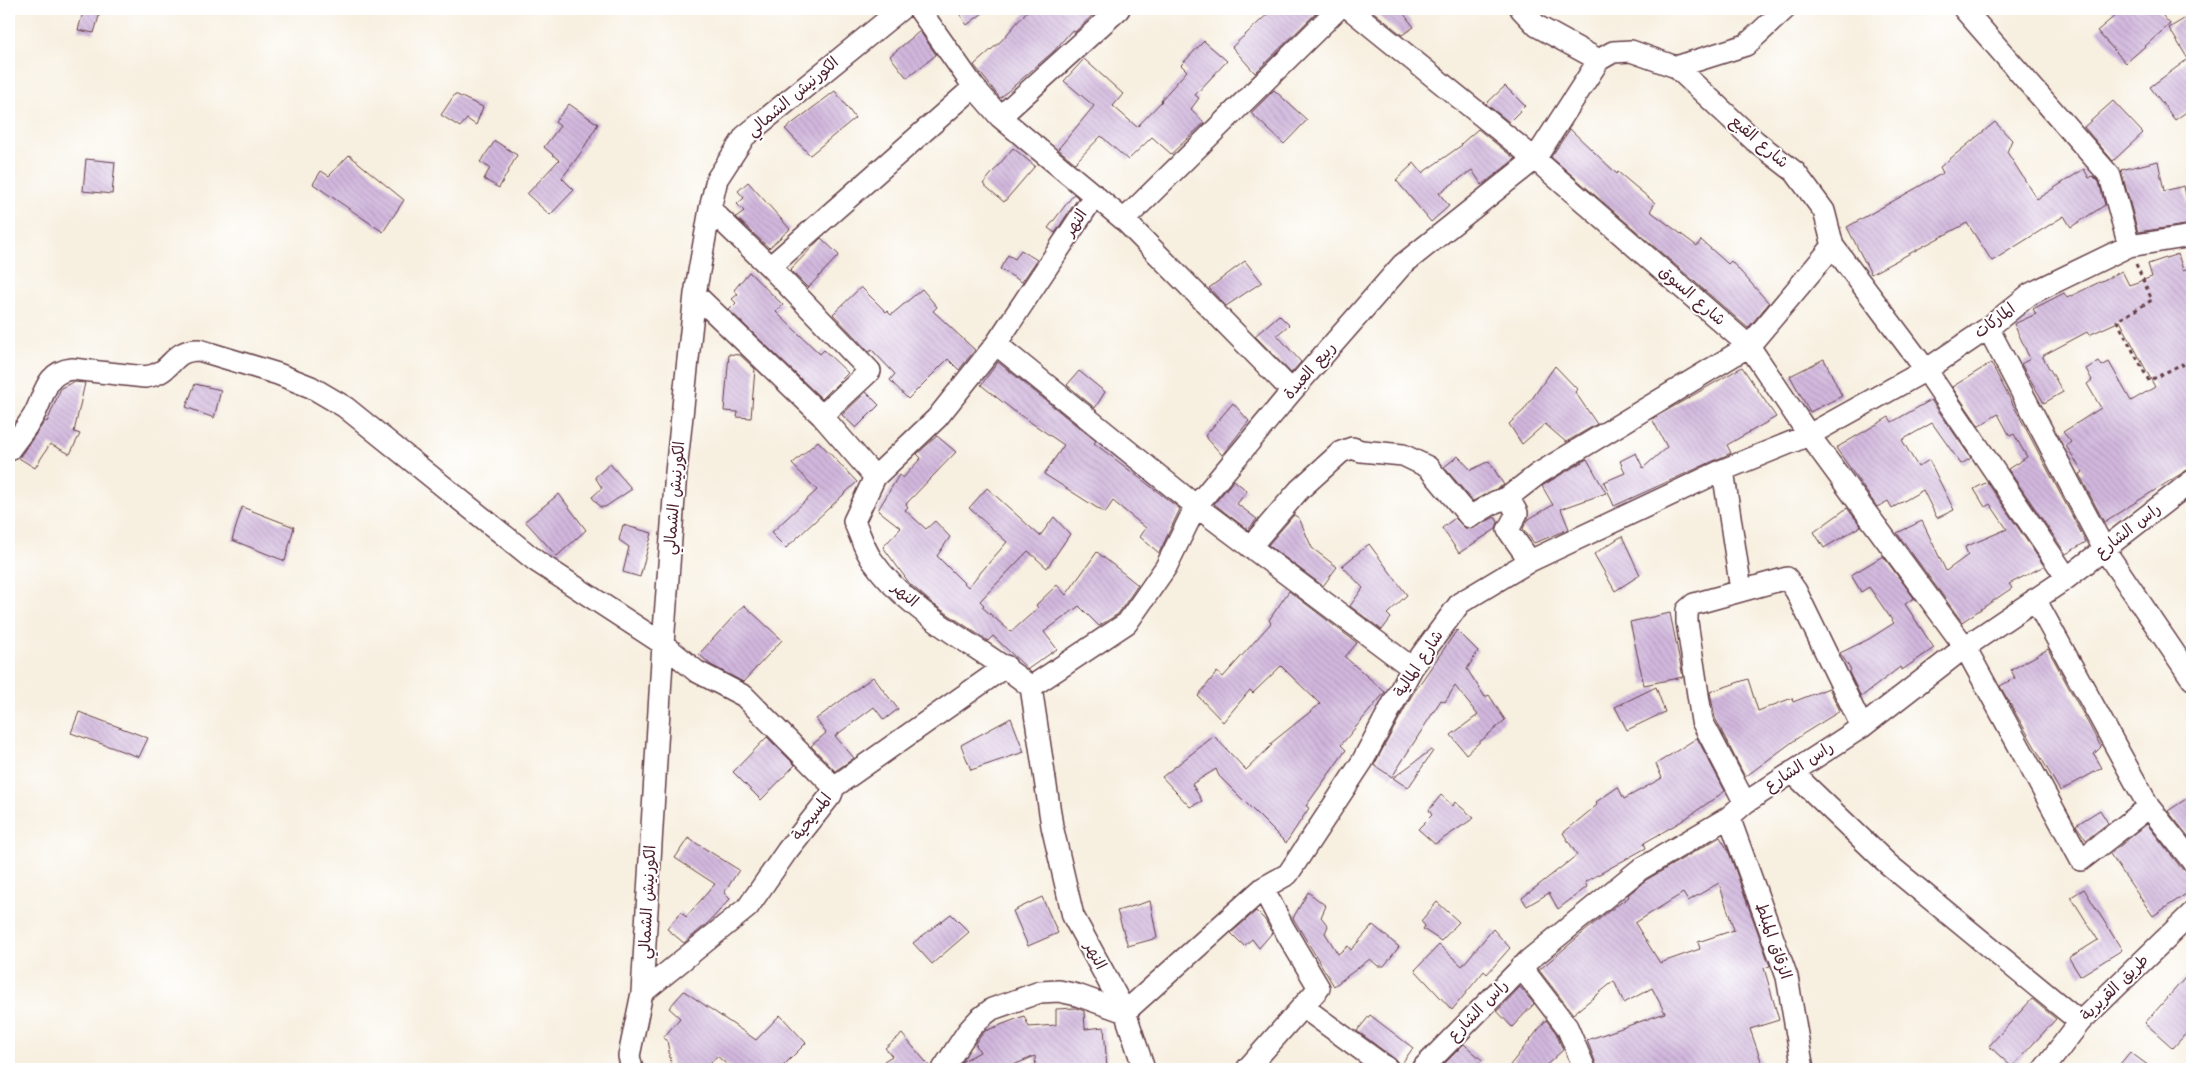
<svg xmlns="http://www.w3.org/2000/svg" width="2201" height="1078" font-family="Kalam,'Playpen Sans Arabic',sans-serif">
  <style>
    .building { fill: url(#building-back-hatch); fill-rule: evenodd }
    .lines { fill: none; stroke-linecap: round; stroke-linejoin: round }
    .minor-casing { stroke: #643e46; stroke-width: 24 }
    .path { stroke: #643e46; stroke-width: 3; stroke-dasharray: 4 4; stroke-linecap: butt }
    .minor { stroke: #fff; stroke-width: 21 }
    .labels { text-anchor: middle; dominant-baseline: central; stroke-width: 4; stroke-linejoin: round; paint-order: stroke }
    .street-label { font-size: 16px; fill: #4a1f2b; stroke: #fff }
  </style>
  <defs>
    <pattern id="building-back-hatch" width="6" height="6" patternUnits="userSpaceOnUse" patternTransform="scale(1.25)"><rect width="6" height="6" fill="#d1b7dd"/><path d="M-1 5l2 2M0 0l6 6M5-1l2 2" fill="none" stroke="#b59dbe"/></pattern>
  </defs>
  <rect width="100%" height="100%" fill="#fff"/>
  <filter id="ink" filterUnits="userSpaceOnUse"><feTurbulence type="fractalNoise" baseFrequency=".02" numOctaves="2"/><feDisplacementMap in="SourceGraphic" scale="10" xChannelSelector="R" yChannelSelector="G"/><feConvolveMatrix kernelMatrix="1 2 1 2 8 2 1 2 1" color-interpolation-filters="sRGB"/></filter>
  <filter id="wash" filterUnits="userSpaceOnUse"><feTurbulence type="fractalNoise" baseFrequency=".0096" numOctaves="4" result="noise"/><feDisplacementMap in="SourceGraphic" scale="20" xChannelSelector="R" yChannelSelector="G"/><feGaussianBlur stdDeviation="1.12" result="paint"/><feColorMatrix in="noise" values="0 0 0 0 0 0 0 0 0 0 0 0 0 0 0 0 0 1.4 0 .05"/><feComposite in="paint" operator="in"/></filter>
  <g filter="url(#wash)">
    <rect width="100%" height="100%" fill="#f7efdf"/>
    <g id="blocks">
      <path class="building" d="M84 9H101L94 33 78 30Z
        M956 9H988L967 25Z
        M1029 9H1099L1075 32 1072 30 1054 51 1000 98 974 65 1001 41Z
        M1273 9H1320L1255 73 1232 47Z
        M1370 9H1400L1414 27 1402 35Z
        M2110 9H2157L2170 24 2126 63 2097 31 2116 15Z
        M2192 14V108L2175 120 2150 87 2188 59 2169 28Z
        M920 31 936 55 907 78 890 56Z
        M1204 41 1227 61 1195 95 1199 98 1191 109 1204 123 1171 154 1152 137 1128 160 1101 136 1075 163 1058 149 1094 106 1064 81 1084 59 1123 94 1113 106 1137 127 1162 101 1161 100 1187 71 1181 65Z
        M1505 86 1525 106 1509 122 1486 104Z
        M1274 90 1307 120 1284 144 1251 113Z
        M835 91 855 118 810 155 785 129Z
        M455 94 483 107 476 125 467 119 460 127 441 115Z
        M2113 101 2143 133 2113 161 2084 127Z
        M569 104 598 124 580 154 562 178 574 190 550 215 527 194 559 160 544 147 560 126 555 122Z
        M1995 122 2012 140 2007 152 2037 199 2084 169 2089 178 2093 176 2099 182 2105 205 2071 227 2064 216 1992 261 1967 223 1871 274 1847 227 1943 173 1940 167Z
        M1478 129 1515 159 1482 185 1472 170 1439 193 1449 206 1431 222 1396 180 1414 163 1422 173 1462 145 1461 144Z
        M1570 129 1617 174 1618 172 1655 203 1650 211 1697 246 1701 240 1728 264 1731 261 1769 303 1748 328 1551 157Z
        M495 141 517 155 499 188 484 179 490 168 480 162Z
        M1013 148 1035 166 1004 202 983 184Z
        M349 155 404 200 383 232 313 184 321 171 329 176Z
        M86 159 115 162 112 194 83 191Z
        M2158 161 2164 191 2184 186 2192 224 2138 232 2121 170Z
        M748 182 790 229 769 248 736 217 744 211 737 204 744 198 738 191Z
        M1074 194 1078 198 1055 233 1048 228Z
        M821 238 839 255 808 288 790 270Z
        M1021 250 1037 260 1022 282 1000 269 1008 255 1015 259Z
        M2178 254 2183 270 2192 267V467L2104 522 2079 474 2083 472 2066 446 2071 442 2063 432 2101 408 2087 384 2092 380 2086 369 2099 361 2102 366 2109 362 2131 401 2155 387 2120 321 2089 335 2087 332 2042 356 2063 392 2044 403 2021 364 2030 359 2014 324 2036 314 2033 309 2064 293 2067 298 2122 271 2129 285 2152 277 2148 264Z
        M1245 261 1262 282 1226 306 1209 288Z
        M749 272 783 305 776 312 820 354 824 350 848 373 822 399 729 310 736 303 732 299 738 294 734 290Z
        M861 287 886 312 887 311 891 315 922 289 937 307 933 311 975 350 959 370 948 359 908 399 890 380 895 374 872 350 869 352 833 314Z
        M1279 315 1289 325 1277 335 1301 362 1291 373 1255 336Z
        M729 354 740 355 755 369 751 418 737 417 738 412 724 411Z
        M1824 359 1842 396 1810 412 1790 376Z
        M998 362 1096 441 1094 443 1180 509 1159 553 1140 537 1146 528 1113 501 1105 513 1044 474 1064 445 1014 411 981 385Z
        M1991 363 2086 542 2066 554 2008 469 2027 457 2014 434 2010 436 1998 414 1979 426 1952 387Z
        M1555 366 1577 389 1575 392 1597 424 1566 442 1545 424 1522 444 1509 424 1524 410Z
        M1742 367 1776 417 1727 445 1731 453 1614 506 1604 482 1625 473 1620 461 1636 453 1643 468 1667 447 1652 419Z
        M1079 371 1105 392 1095 408 1067 385Z
        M73 382 85 383 74 432 80 434 70 454 50 444 35 468 19 458 45 421 47 422 61 388Z
        M195 384 221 390 214 418 186 407Z
        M866 392 879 405 856 428 842 415Z
        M1931 400 1971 458 1961 464 1932 423 1902 440 1918 467 1929 460 1954 510 1937 518 1923 490 1892 508 1888 501 1877 507 1836 448 1889 417 1892 422Z
        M1233 403 1249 421 1222 455 1205 436Z
        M937 436 956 452 906 504 908 507 905 510 926 529 935 521 950 537 937 556 968 587 1007 542 969 508 987 488 1040 536 1054 517 1070 534 1047 568 1028 551 980 601 984 605 982 607 1011 632 1038 608 1036 605 1057 585 1066 595 1097 552 1138 585 1118 614 1099 626 1079 606 1044 632 1057 649 1028 669 993 636 988 641 933 604 910 584 883 547 901 528 878 510 899 475 903 478 921 458 917 454Z
        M818 441 857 482 786 548 771 533 817 490 792 464Z
        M1458 456 1471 470 1489 461 1504 485 1473 501 1444 467Z
        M1587 459 1606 493 1561 509 1569 529 1534 543 1523 529 1527 520 1553 505 1542 486Z
        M610 464 632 489 605 507H600L592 497 602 488 595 477Z
        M1234 480 1247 491 1237 504 1257 519 1248 530 1214 504Z
        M1987 482 2044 566 2009 584 2012 588 1962 622 1897 533 1922 521 1946 571 1968 555 1965 547 2007 529 1990 504 1985 507 1974 489Z
        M559 494 586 530 557 556 525 521Z
        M242 507 294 527 285 561 232 540Z
        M1847 508 1861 526 1824 548 1814 532Z
        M1294 515 1299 518 1312 548 1337 567 1323 586 1268 545Z
        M1495 517 1498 522 1496 529 1459 553 1442 528 1455 518 1465 528 1471 529Z
        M623 525 652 533 640 577 623 572 629 547 619 540Z
        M1622 536 1640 575 1615 591 1594 554Z
        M1369 544 1407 595 1387 614 1391 618 1382 630 1350 606 1363 588 1342 566Z
        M1883 556 1914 598 1905 604 1934 648 1902 670 1900 667 1861 697 1849 672 1851 670 1840 653 1869 639 1894 623 1869 587 1861 592 1851 575Z
        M1289 591 1357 643 1345 657 1385 692 1341 745 1346 750 1306 806 1309 808 1286 843 1219 776 1216 769 1192 784 1202 801 1190 807 1162 777 1214 736 1246 770 1272 745 1270 744 1320 704 1281 666 1253 693 1250 690 1223 722 1198 696 1217 672 1223 677 1271 623 1269 620Z
        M744 605 782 640 743 682 711 665 699 654Z
        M1670 613 1683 677 1644 685 1630 622Z
        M1457 630 1478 651 1467 669 1485 697 1489 695 1505 720 1466 754 1451 735 1478 715 1455 686 1445 702 1441 700 1392 777 1374 765 1412 695Z
        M2048 649 2101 747 2094 754 2102 768 2060 791 2000 686 2015 678 2011 670Z
        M873 677 898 709 884 720 874 707 835 736 854 758 835 771 811 746 826 733 816 719Z
        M1748 679 1758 711 1792 698 1793 702 1829 688 1840 711 1803 734 1745 777 1715 718 1710 692Z
        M1656 687 1665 712 1627 730 1615 707Z
        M79 712 148 738 139 757 71 733Z
        M1011 718 1024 752 971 770 961 745Z
        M767 737 795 765 761 800 733 772Z
        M1697 738 1725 791 1682 821 1644 843 1646 848 1585 882 1587 887 1558 909 1549 893 1527 906 1522 898 1577 855 1563 833 1597 805 1596 802 1618 787 1624 799 1662 778 1656 764Z
        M1431 750 1433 751 1408 788 1393 778Z
        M1441 795 1453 806 1455 802 1474 818 1435 844 1418 829 1432 815 1429 810Z
        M2192 795V841L2168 811Z
        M2100 810 2108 823 2086 840 2076 825Z
        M2147 824 2182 869 2192 873V890L2153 916 2110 854Z
        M1720 837 1728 850 1770 966 1764 968 1779 1020 1750 1029 1764 1069H1598L1587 1040 1665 1013 1652 988 1624 1003 1614 981 1573 1014 1539 970 1609 911 1629 897 1628 895 1646 880ZM1719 883 1734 930 1698 942 1700 949 1660 963 1635 923 1683 893 1688 901Z
        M688 838 739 870 724 893 730 899 709 922 684 943 667 929 681 912 686 917 715 884 675 858Z
        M2084 889 2122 950 2080 976 2069 958 2098 940 2071 897Z
        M1308 892 1326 906 1321 917 1328 926 1325 933 1338 954 1348 946 1351 950 1373 925 1399 947 1384 966H1378L1370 959 1334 986 1293 918Z
        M1042 897 1058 933 1028 946 1013 911Z
        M1150 901 1157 938 1128 946 1117 911Z
        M1437 902 1459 922 1441 941 1423 929 1425 926 1421 921Z
        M1256 911 1265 920 1272 933 1259 948 1252 939 1244 946 1231 933Z
        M951 914 969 932 932 964 913 943Z
        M1493 929 1510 948 1487 974 1484 971 1452 1010 1415 970 1439 945 1462 966Z
        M2192 970V1027L2173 1048 2145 1023Z
        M1520 987 1534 1004 1512 1027 1497 1011Z
        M684 991 756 1040 780 1015 806 1043 780 1069H732L717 1056 706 1069H672L667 1040 663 1038 680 1018 669 1008Z
        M2032 999 2056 1019 2012 1067 1989 1046Z
        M1076 1008 1084 1011 1085 1029 1104 1027 1107 1069H1036L1035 1056 1004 1069H958L963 1061 980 1052 975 1043 985 1031 1024 1016 1029 1027 1056 1025V1009Z
        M1370 1015 1413 1048 1400 1066 1395 1059 1357 1031Z
        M1546 1020 1556 1033 1563 1050 1542 1069H1507Z
        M902 1034 931 1068V1069H890L884 1061 892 1056 885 1048Z
        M1464 1044 1482 1060 1474 1069H1439Z
        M2130 1052 2153 1069H2116Z"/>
    </g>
  </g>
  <g filter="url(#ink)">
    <use href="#blocks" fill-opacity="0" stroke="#643e46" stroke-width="1"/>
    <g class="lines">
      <g class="minor-casing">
        <path id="minor" d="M919 9 974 87 1000 117 1124 220 1292 391
          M1350 9 1535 159 1749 346 1809 435 1965 647 2081 860 2149 807
          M1521 9 1537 26 1599 60 1613 52 1631 51 1676 67 1755 141 1795 172 1824 211 1833 246 1926 370 2067 578
          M1964 9 2110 176 2129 246
          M1676 67 1746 45 1785 9
          M1000 117 1119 9
          M1095 195 996 344 937 418 875 477 854 521C860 534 864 549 872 560 911 616 979 645 1031 687L1052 826 1073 916 1125 1012 1144 1069
          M710 209 770 267 870 371 822 416
          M1124 220 1338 9
          M770 267 974 87
          M695 294 822 416 875 477
          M1988 328 2104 549 2192 679
          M996 344 1196 506 1412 668
          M9 450C17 439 27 427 34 415 45 395 45 372 72 369L145 377C175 373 169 350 199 350L278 374 311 387 345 407 536 561 663 644 696 671 744 696 834 787
          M1723 470 1741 590
          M1508 497 1517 513 1508 530 1530 561
          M1250 547 1299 490 1341 452 1352 448 1361 451 1403 455 1428 467 1470 517 1495 502 1507 498 1538 474 1749 346 1833 246
          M2035 599 2149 807 2192 861
          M1031 687 1127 623 1166 567 1196 506 1292 391 1402 265 1535 159 1599 60
          M1792 772 1888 864 2080 1022
          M1745 803 1702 721 1687 622V610L1694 604 1787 578 1796 591 1862 727
          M1729 817 1787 977 1803 1069
          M1521 967 1567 1027 1585 1069
          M642 993 748 907 787 851 831 795 834 787 1006 666
          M1303 1007 1388 1069
          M1125 1012 1263 888 1288 874 1362 762 1412 668 1460 603 1530 561 1723 470 1809 435 1926 370 1988 328 2030 294 2129 246 2192 236
          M632 1069 629 1056 642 993 663 644 676 472 695 294 710 209 717 179 745 136 901 9
          M943 1069 968 1031 979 1019 992 1009 1040 992 1059 991 1077 995 1125 1012
          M1247 1069 1319 988 1283 927 1263 888
          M1422 1069 1529 960 1639 870 1729 817 1745 803 1862 727 1965 647 2067 578 2192 481
          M2044 1069 2080 1022 2192 913"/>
      </g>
      <path class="path" d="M2136 264 2152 300 2117 321 2149 381 2182 364 2192 379"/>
      <use href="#minor" class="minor"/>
    </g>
  </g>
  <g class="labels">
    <g class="street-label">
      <text transform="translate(793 97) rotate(-40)">الكورنيش الشمالي</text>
      <text transform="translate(1759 142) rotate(41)">شارع القبع</text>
      <text transform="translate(1076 223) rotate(-57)">النهر</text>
      <text transform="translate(1692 296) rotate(41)">شارع السوق</text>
      <text transform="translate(1995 321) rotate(-37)">الماركات</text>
      <text transform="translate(1310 371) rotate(-49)">ربيع العبدة</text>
      <text transform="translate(675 498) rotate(-85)">الكورنيش الشمالي</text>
      <text transform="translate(2128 531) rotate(-38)">راس الشارع</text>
      <text transform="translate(905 595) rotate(41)">النهر</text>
      <text transform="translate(1419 664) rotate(-57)">شارع المالية</text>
      <text transform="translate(1799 767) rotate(-33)">راس الشارع</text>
      <text transform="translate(812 817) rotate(-53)">المسيحية</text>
      <text transform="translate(648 902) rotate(-87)">الكورنيش الشمالي</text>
      <text transform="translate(1773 941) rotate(71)">الزقاق المبلط</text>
      <text transform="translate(1095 956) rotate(62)">النهر</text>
      <text transform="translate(2115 988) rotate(-44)">طريق القريرية</text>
      <text transform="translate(1478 1011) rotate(-46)">راس الشارع</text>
    </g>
  </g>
  <rect width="2201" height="1078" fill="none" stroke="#fff" stroke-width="30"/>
</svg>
